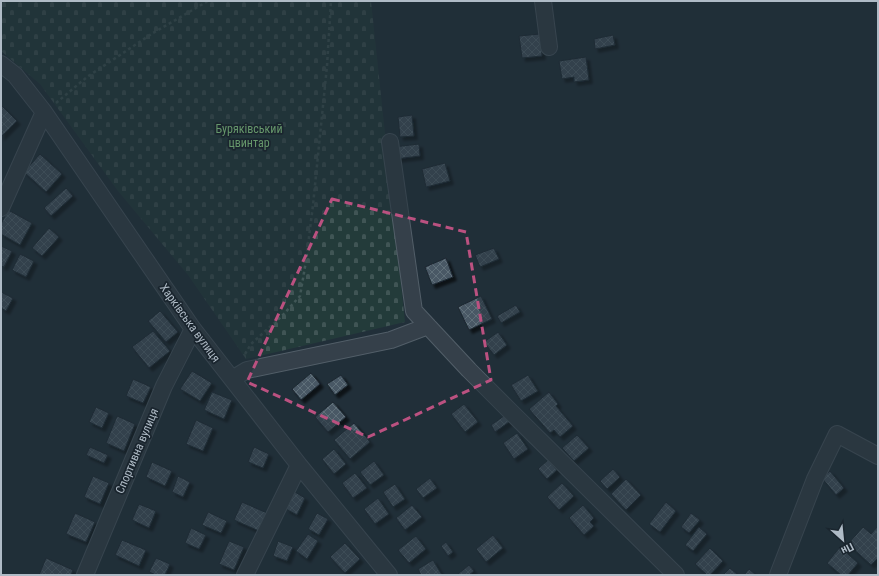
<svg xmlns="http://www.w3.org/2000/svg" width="879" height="576" font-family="'Roboto Condensed',sans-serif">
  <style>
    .cemetery { fill: url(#cemetery-stones) }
    .building { fill: url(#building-cross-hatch); stroke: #1c2730; filter: url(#shadow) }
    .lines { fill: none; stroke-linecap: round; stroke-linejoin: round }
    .street-casing { stroke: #525e68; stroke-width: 18 }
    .path { stroke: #415757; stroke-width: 2.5; stroke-dasharray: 3 3; stroke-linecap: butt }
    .street { stroke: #35404a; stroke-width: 16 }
    .marked { fill: none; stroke: #bb5180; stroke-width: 3; stroke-dasharray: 8 5; stroke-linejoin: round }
    .labels { text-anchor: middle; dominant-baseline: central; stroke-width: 3.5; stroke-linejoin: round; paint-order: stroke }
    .park-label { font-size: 12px; fill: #66976b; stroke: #1a252e }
    .street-label { font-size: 12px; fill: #afbbc6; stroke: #1a252e }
  </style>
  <defs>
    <pattern id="cemetery-stones" width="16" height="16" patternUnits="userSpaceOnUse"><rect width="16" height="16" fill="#233b3a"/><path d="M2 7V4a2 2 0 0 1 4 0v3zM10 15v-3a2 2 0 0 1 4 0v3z" fill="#405555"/></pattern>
    <pattern id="building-cross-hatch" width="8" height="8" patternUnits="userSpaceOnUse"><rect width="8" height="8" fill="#495965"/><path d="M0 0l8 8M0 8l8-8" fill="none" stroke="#616f7a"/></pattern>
    <filter id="shadow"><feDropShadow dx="3.5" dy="3.5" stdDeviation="1" flood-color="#0009"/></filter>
  </defs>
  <rect width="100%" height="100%" fill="#212f39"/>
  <path class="cemetery" d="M1 1H371L405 322 246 359 188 275 118 191 40 84 1 51Z"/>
  <path class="building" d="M540 34 542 56 522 58 519 36Z
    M613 35 615 45 595 49 594 39Z
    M586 57 589 80 574 82V77L562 79 559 61Z
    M1 105 17 121 1 137Z
    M412 115 414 136 400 137 398 117Z
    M419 144 420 156 395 159 394 147Z
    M40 154 62 174 46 192 24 172Z
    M445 163 450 181 426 187 422 169Z
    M66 188 73 196 51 216 44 208Z
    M8 210 32 223 20 245 1 234V224Z
    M49 228 59 237 42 256 32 248Z
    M1 246 12 251 4 267 1 266Z
    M494 248 499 259 480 267 475 255Z
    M20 254 34 261 26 277 12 270Z
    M446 258 453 277 432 285 425 267Z
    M1 292 13 298 6 311 1 308Z
    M481 296 492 319 469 330 458 307Z
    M516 305 520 312 501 323 497 316Z
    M160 311 178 332 166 342 148 321Z
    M153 331 170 351 149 368 132 347Z
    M498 332 507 345 494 355 484 342Z
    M192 371 212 383 200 401 180 389Z
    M311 373 320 384 301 400 292 389Z
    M341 375 348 385 335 395 327 384Z
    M528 375 538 391 521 401 511 385Z
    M133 379 151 387 143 403 126 396Z
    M212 392 232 400 224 419 204 410Z
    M549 392 558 404 556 406 573 426 560 437 554 430 550 433 529 409Z
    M333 402 346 417 328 432 315 417Z
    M464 404 478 422 465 432 451 414Z
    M96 407 109 413 102 428 89 422Z
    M117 416 135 424 124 451 106 443Z
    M504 416 509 422 495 432 491 425Z
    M196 420 213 428 203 451 186 444Z
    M354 423 370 442 350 459 334 440Z
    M517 433 528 449 514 459 503 443Z
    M577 435 589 448 574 461 562 448Z
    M90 447 108 455 104 463 86 455Z
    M254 447 269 454 263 468 248 462Z
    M334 449 346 464 334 474 322 459Z
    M548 460 557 470 547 479 538 469Z
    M374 461 384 475 370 485 360 472Z
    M152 462 172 471 165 486 146 477Z
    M613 469 620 477 607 489 600 481Z
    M830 471 844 488 836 495 822 478Z
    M355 473 367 488 353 498 342 483Z
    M93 476 109 483 100 504 84 497Z
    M178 476 190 482 183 497 172 492Z
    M430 478 437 488 423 498 416 489Z
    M626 479 641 495 626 510 611 494Z
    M562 483 574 496 559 510 547 497Z
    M395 484 405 499 393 507 383 492Z
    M295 492 305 498 297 515 286 509Z
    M378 498 389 514 375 524 364 509Z
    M242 502 267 513 259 531 234 520Z
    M666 502 676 511 660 532 649 524Z
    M139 504 156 511 149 528 132 520Z
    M412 505 422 517 405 530 396 518Z
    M583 505 594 518 590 522 594 526 584 535 569 518Z
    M208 512 227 521 221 533 202 525Z
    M75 513 95 522 86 542 66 534Z
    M317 513 328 519 319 535 308 529Z
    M691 513 700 520 689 533 681 527Z
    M878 526V558L871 565 848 544 863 527 871 534Z
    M699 527 707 534 693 551 685 545Z
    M191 528 206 535 199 549 185 543Z
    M308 534 318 541 307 559 296 551Z
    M493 535 503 548 486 562 476 549Z
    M416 536 426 549 409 563 398 550Z
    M122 540 146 550 139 566 115 555Z
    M229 541 244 547 234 570 219 564Z
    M278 541 293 547 287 561 273 556Z
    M446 542 453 552 448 556 441 546Z
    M345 543 360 559 345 573 330 557Z
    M840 547 858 563 848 575H841L827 563Z
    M710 548 723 561 710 575H707L695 564Z
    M46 558 73 570 71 575H39Z
    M156 558 170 564 165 575H156L149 572Z
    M433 560 442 575H421L418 569Z
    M469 565 474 571 469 575H459L458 574Z
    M730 568 738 575H723Z
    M749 569 756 575H744Z"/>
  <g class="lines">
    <g class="street-casing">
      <path id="street" d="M543 1 549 47
        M1 64 15 75 44 112 193 329 299 465 389 575
        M390 142 414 311 469 370 508 409 676 575
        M1 208 44 112
        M232 379 247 370 391 340 428 326
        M85 575 164 386 193 329
        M245 575 299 465
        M778 575 815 479 837 434 878 456"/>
    </g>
    <path class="path" d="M56 103 87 77 153 33 208 1
      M245 354 251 344 282 316 300 296 306 261 313 205 327 66 331 1"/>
    <use href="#street" class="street"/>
  </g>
  <path d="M0 0H879V576H0ZM332 199 466 232 491 380 368 437 247 382Z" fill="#212f39" fill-opacity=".55" fill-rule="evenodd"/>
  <path class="marked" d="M332 199 466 232 491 380 368 437 247 382Z"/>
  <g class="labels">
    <g class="park-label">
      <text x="249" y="129">Буряківський<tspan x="249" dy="14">цвинтар</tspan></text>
    </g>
    <g class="street-label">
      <text transform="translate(190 323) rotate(54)">Харківська вулиця</text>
      <text transform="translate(137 451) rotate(-67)">Спортивна вулиця</text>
    </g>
  </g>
  <rect width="879" height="576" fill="none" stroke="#afbbc6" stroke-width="4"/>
  <g transform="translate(843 540) rotate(153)" stroke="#1a252e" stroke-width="3" paint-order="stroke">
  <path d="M0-3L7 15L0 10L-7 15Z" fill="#afbbc6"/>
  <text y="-6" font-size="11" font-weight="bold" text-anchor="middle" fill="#afbbc6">Пн</text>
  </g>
</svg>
